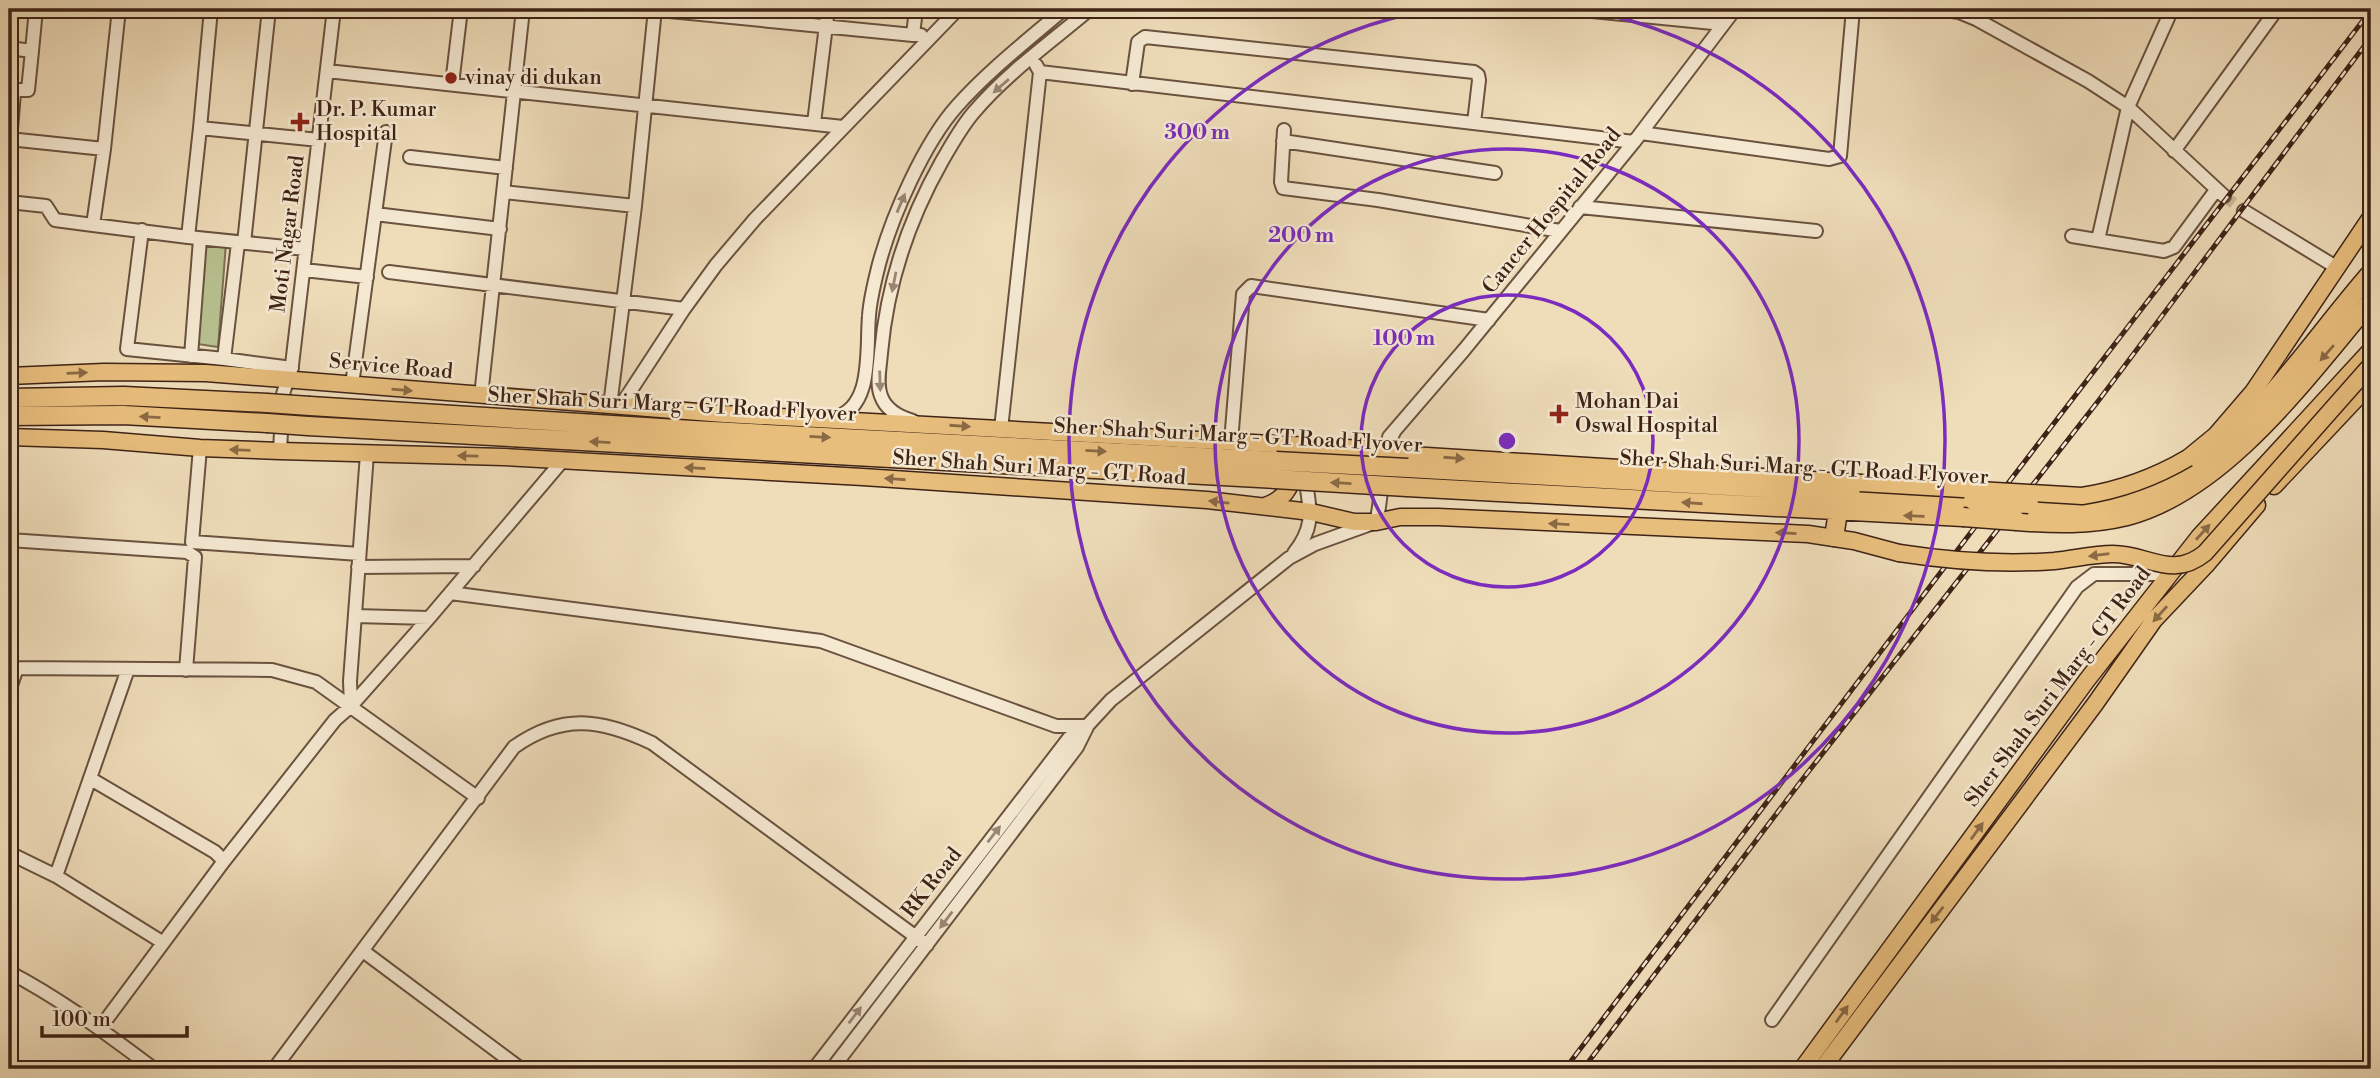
<svg xmlns="http://www.w3.org/2000/svg" width="2380" height="1078" font-family="'Libre Bodoni',serif">
  <style>
    .green { fill: #b8c190; stroke: #7b7253; stroke-width: 2 }
    .lines { fill: none; stroke-linecap: round; stroke-linejoin: round }
    .minor-tunnel { stroke: #ccb899; stroke-width: 12; stroke-dasharray: 12 6; stroke-linecap: butt }
    .minor-casing { stroke: #6a523f; stroke-width: 16 }
    .major-casing { stroke: #3e2316; stroke-width: 19 }
    .highway-casing { stroke: #3e2316; stroke-width: 21 }
    .minor { stroke: #f5e9d2; stroke-width: 12 }
    .major { stroke: #e8be7d; stroke-width: 16 }
    .highway { stroke: #e8be7d; stroke-width: 18 }
    .rail-casing { stroke: #3e2316; stroke-width: 5 }
    .rail { stroke: #f5e9d2; stroke-width: 2.5; stroke-dasharray: 8; stroke-linecap: butt }
    .major-bridge-casing { stroke: #3e2316; stroke-width: 19; stroke-linecap: butt }
    .highway-bridge-casing { stroke: #3e2316; stroke-width: 21; stroke-linecap: butt }
    .major-bridge { stroke: #e8be7d; stroke-width: 16 }
    .highway-bridge { stroke: #e8be7d; stroke-width: 18 }
    .oneway { fill: #9a8674 }
    .oneway2 { fill: #8a6944 }
    .ring { fill: none; stroke: #7b2cbf; stroke-width: 3.5 }
    .poi-dot { fill: #8f2418; stroke: #f5e9d2; stroke-width: 2.5 }
    .labels { text-anchor: middle; dominant-baseline: central; stroke-width: 5; stroke-linejoin: round; paint-order: stroke }
    .poi-label { font-size: 21px; fill: #3e2316; stroke: #f5e9d2; text-anchor: start }
    .street-label { font-size: 21px; fill: #3e2316; stroke: #f5e9d2 }
    .centre { fill: #7b2cbf; stroke: #f5e9d2; stroke-width: 3.5 }
    .ring-label { font-size: 21px; text-anchor: middle; font-weight: bold; fill: #7b2cbf; stroke: #f5e9d2; stroke-width: 5; stroke-linejoin: round; paint-order: stroke }
  </style>
  <rect width="100%" height="100%" fill="#efddba"/>
  <filter id="stains"><feTurbulence type="fractalNoise" baseFrequency=".00286" numOctaves="4"/><feColorMatrix values="0 0 0 0 .2 0 0 0 0 .09 0 0 0 0 .02 0 0 0 .5 -.17"/></filter>
  <radialGradient id="worn" r=".72"><stop offset=".6" stop-color="#630" stop-opacity="0"/><stop offset="1" stop-color="#630" stop-opacity=".3"/></radialGradient>
  <path class="green" d="M196 243H226L218 347 191 343Z"/>
  <g class="lines">
    <path class="minor-tunnel" d="M2224 196 2244 211"/>
    <g class="minor-casing">
      <path id="minor" d="M119 9 104 149 93 225 188 237
        M211 9 200 128 319 140
        M649 9 913 35
        M916 9 913 35H921
        M1572 9 1723 24
        M1938 9 1959 12 1976 19 1981 9
        M1976 19 2088 81 2128 107 2172 9
        M9 48 32 51 28 90H17L14 93 9 153
        M32 51 36 9
        M327 71 843 127
        M1040 72 1634 142
        M452 84 461 9
        M1132 84 1138 42 1145 37 1474 72 1478 75 1479 80 1474 123
        M2128 107 2224 196
        M814 123 828 9
        M200 128 188 237 306 249
        M1284 130 1281 182 1283 188 1378 200 1560 231
        M1641 133 1829 159 1840 156 1853 9
        M9 139 104 149
        M1283 141 1495 173
        M2174 151 2277 9
        M410 157 506 168
        M504 192 635 206
        M9 202 46 206 55 220 93 225
        M1580 207 1816 231
        M2244 211 2336 267
        M375 214 500 229
        M142 230 127 349 224 359
        M2072 236 2164 251 2174 247 2216 190
        M2098 240 2128 107
        M238 243 224 359 292 368
        M244 243 269 9
        M304 270 367 277
        M389 272 684 309
        M191 356 200 239
        M352 385 386 132
        M481 396 523 9
        M610 406 635 206 655 9
        M620 407 684 309 716 265 755 219 958 9
        M833 418C874 409 866 349 869 316 870 299 875 280 879 264 892 216 924 143 957 106 989 70 1028 40 1064 9
        M913 421C899 417 886 410 881 396 876 383 880 367 881 353 887 285 908 221 942 161 952 144 961 127 974 112 1007 73 1051 42 1090 9
        M1001 429 1040 72 1036 65
        M1389 437 1464 350 1634 142 1735 9
        M1231 442 1243 294 1251 286 1489 320
        M200 448 192 542 359 554
        M280 451 283 394 292 365 334 9
        M9 540 187 552 195 557 186 670
        M1294 553C1317 524 1309 508 1305 475
        M358 567 474 566
        M450 593 821 641 1056 726H1086
        M355 616 429 618
        M9 667 17 668 9 691
        M17 668 272 670 316 682 478 798
        M351 706 350 681 367 454
        M91 779 215 852 224 861
        M9 853 56 876 162 942
        M56 876 128 669
        M363 951 521 1069
        M9 972C61 999 107 1034 154 1069
        M1772 1020 2077 587 2094 574H2170
        M100 1028 224 861 335 720 351 706 429 618 563 460
        M274 1069 514 747C562 713 601 719 652 743L927 945
        M814 1069 1069 738 1087 726 1111 700 1289 558 1315 544 1376 522C1384 493 1379 458 1394 432
        M832 1069 1077 747 1087 727"/>
    </g>
    <g class="major-casing">
      <path id="major" d="M9 376 104 372 206 373 724 414 1364 449 1411 455 1860 483
        M9 437 103 440 200 448 280 451 504 457 863 477 1207 500 1311 512 1354 522H1376L1400 517H1438L1808 534 1854 541 1899 553
        M2188 458 2216 435 2253 392 2371 217
        M2274 486 2371 383
        M1265 506C1283 500 1294 487 1292 467
        M1802 1069 2087 680 2199 537 2371 350
        M1822 1069 2095 704 2154 620 2206 565 2257 505"/>
    </g>
    <g class="highway-casing">
      <path id="highway" d="M9 398 124 396 267 403
        M310 406 693 430 1276 461
        M9 416 123 415 267 423
        M308 426 1275 479
        M1408 468 1973 500
        M1407 487 1963 517
        M2029 504C2042 505 2057 508 2071 507 2103 505 2140 498 2169 483 2248 441 2312 340 2371 273
        M2017 521C2054 524 2090 525 2127 516 2226 490 2307 376 2371 301
        M1834 537 1838 512"/>
    </g>
    <use href="#minor" class="minor"/>
    <use href="#major" class="major"/>
    <use href="#highway" class="highway"/>
    <g class="rail-casing">
      <path id="rail" d="M1565 1069 2012 478 2371 10
        M1583 1069 1805 776 2099 400 2371 37"/>
    </g>
    <use href="#rail" class="rail"/>
    <g class="major-bridge-casing">
      <path id="major-bridge" d="M1860 483 2082 496C2121 490 2154 478 2188 458
        M1899 553C1951 561 2001 565 2054 561 2074 559 2093 554 2113 554 2148 554 2172 580 2205 553L2371 365"/>
    </g>
    <g class="highway-bridge-casing">
      <path id="highway-bridge" d="M267 403 310 406
        M267 423 308 426
        M1276 461 1408 468
        M1275 479 1407 487
        M1973 500 2029 504
        M1963 517 2017 521"/>
    </g>
    <use href="#major-bridge" class="major-bridge"/>
    <use href="#highway-bridge" class="highway-bridge"/>
  </g>
  <defs><path id="oneway-solid" d="M-6-.8H1V-3.2L6.5 0L1 3.2V.8H-6Z" transform="scale(1.75)"/></defs>
  <g class="oneway">
    <use href="#oneway-solid" transform="translate(1001 86) rotate(139)"/>
    <use href="#oneway-solid" transform="translate(901 203) rotate(-67)"/>
    <use href="#oneway-solid" transform="translate(894 282) rotate(101)"/>
    <use href="#oneway-solid" transform="translate(880 381) rotate(88)"/>
    <use href="#oneway-solid" transform="translate(994 834) rotate(-52)"/>
    <use href="#oneway-solid" transform="translate(946 920) rotate(127)"/>
    <use href="#oneway-solid" transform="translate(855 1015) rotate(-53)"/>
  </g>
  <g class="oneway2">
    <use href="#oneway-solid" transform="translate(2327 353) rotate(131)"/>
    <use href="#oneway-solid" transform="translate(77 373) rotate(-2)"/>
    <use href="#oneway-solid" transform="translate(402 390) rotate(5)"/>
    <use href="#oneway-solid" transform="translate(150 417) rotate(-177)"/>
    <use href="#oneway-solid" transform="translate(960 426) rotate(4)"/>
    <use href="#oneway-solid" transform="translate(820 437) rotate(3)"/>
    <use href="#oneway-solid" transform="translate(600 442) rotate(-177)"/>
    <use href="#oneway-solid" transform="translate(240 450) rotate(-178)"/>
    <use href="#oneway-solid" transform="translate(1096 451) rotate(3)"/>
    <use href="#oneway-solid" transform="translate(468 456) rotate(-179)"/>
    <use href="#oneway-solid" transform="translate(1454 458) rotate(4)"/>
    <use href="#oneway-solid" transform="translate(695 468) rotate(-177)"/>
    <use href="#oneway-solid" transform="translate(895 479) rotate(-176)"/>
    <use href="#oneway-solid" transform="translate(1341 483) rotate(-177)"/>
    <use href="#oneway-solid" transform="translate(1219 502) rotate(-174)"/>
    <use href="#oneway-solid" transform="translate(1692 503) rotate(-176)"/>
    <use href="#oneway-solid" transform="translate(1914 516) rotate(-178)"/>
    <use href="#oneway-solid" transform="translate(1559 524) rotate(-177)"/>
    <use href="#oneway-solid" transform="translate(2203 532) rotate(-48)"/>
    <use href="#oneway-solid" transform="translate(1786 533) rotate(-177)"/>
    <use href="#oneway-solid" transform="translate(2099 555) rotate(173)"/>
    <use href="#oneway-solid" transform="translate(2160 614) rotate(132)"/>
    <use href="#oneway-solid" transform="translate(1977 831) rotate(-54)"/>
    <use href="#oneway-solid" transform="translate(1937 915) rotate(127)"/>
    <use href="#oneway-solid" transform="translate(1842 1014) rotate(-54)"/>
  </g>
  <g class="ring">
    <circle cx="1507" cy="441" r="146"/>
    <circle cx="1507" cy="441" r="292"/>
    <path d="M1579 9A438 438 0 1 1 1435 9"/>
  </g>
  <g class="poi-dot">
    <circle cx="451" cy="78" r="7"/>
    <path d="M296.5 111.5h7v7h7v7h-7v7h-7v-7h-7v-7h7z"/>
    <path d="M1555.5 403.5h7v7h7v7h-7v7h-7v-7h-7v-7h7z"/>
  </g>
  <g class="labels">
    <g class="poi-label">
      <text x="465" y="78">vinay di dukan</text>
      <text x="316" y="110">Dr. P. Kumar<tspan x="316" dy="24">Hospital</tspan></text>
      <text x="1575" y="402">Mohan Dai<tspan x="1575" dy="24">Oswal Hospital</tspan></text>
    </g>
    <g class="street-label">
      <text transform="translate(1552 211) rotate(-51)">Cancer Hospital Road</text>
      <text transform="translate(288 234) rotate(-83)">Moti Nagar Road</text>
      <text transform="translate(391 367) rotate(5)">Service Road</text>
      <text transform="translate(672 405) rotate(3)">Sher Shah Suri Marg - GT Road Flyover</text>
      <text transform="translate(1238 436) rotate(3)">Sher Shah Suri Marg - GT Road Flyover</text>
      <text transform="translate(1039 468) rotate(4)">Sher Shah Suri Marg - GT Road</text>
      <text transform="translate(1804 468) rotate(3)">Sher Shah Suri Marg - GT Road Flyover</text>
      <text transform="translate(2058 687) rotate(-53)">Sher Shah Suri Marg - GT Road</text>
      <text transform="translate(932 883) rotate(-52)">RK Road</text>
    </g>
  </g>
  <circle cx="1507" cy="441" r="10" class="centre"/>
  <g class="ring-label">
    <text x="1197" y="139">300 m</text>
    <text x="1301" y="242">200 m</text>
    <text x="1404" y="345">100 m</text>
  </g>
  <rect width="2380" height="1078" fill="none" stroke="#efddba" stroke-width="35"/>
  <rect x="10" y="10" width="2359" height="1057" fill="none" stroke="#3e2316" stroke-width="3.5"/>
  <rect x="18" y="18" width="2345" height="1043" fill="none" stroke="#3e2316" stroke-width="2"/>
  <path d="M42 1026v10h145v-10" fill="none" stroke="#3e2316" stroke-width="3.5"/>
  <text x="52" y="1026" font-size="21" fill="#3e2316" stroke="#f5e9d2" stroke-width="5" paint-order="stroke">100 m</text>
  <rect width="100%" height="100%" filter="url(#stains)"/>
  <rect width="100%" height="100%" fill="url(#worn)"/>
</svg>
